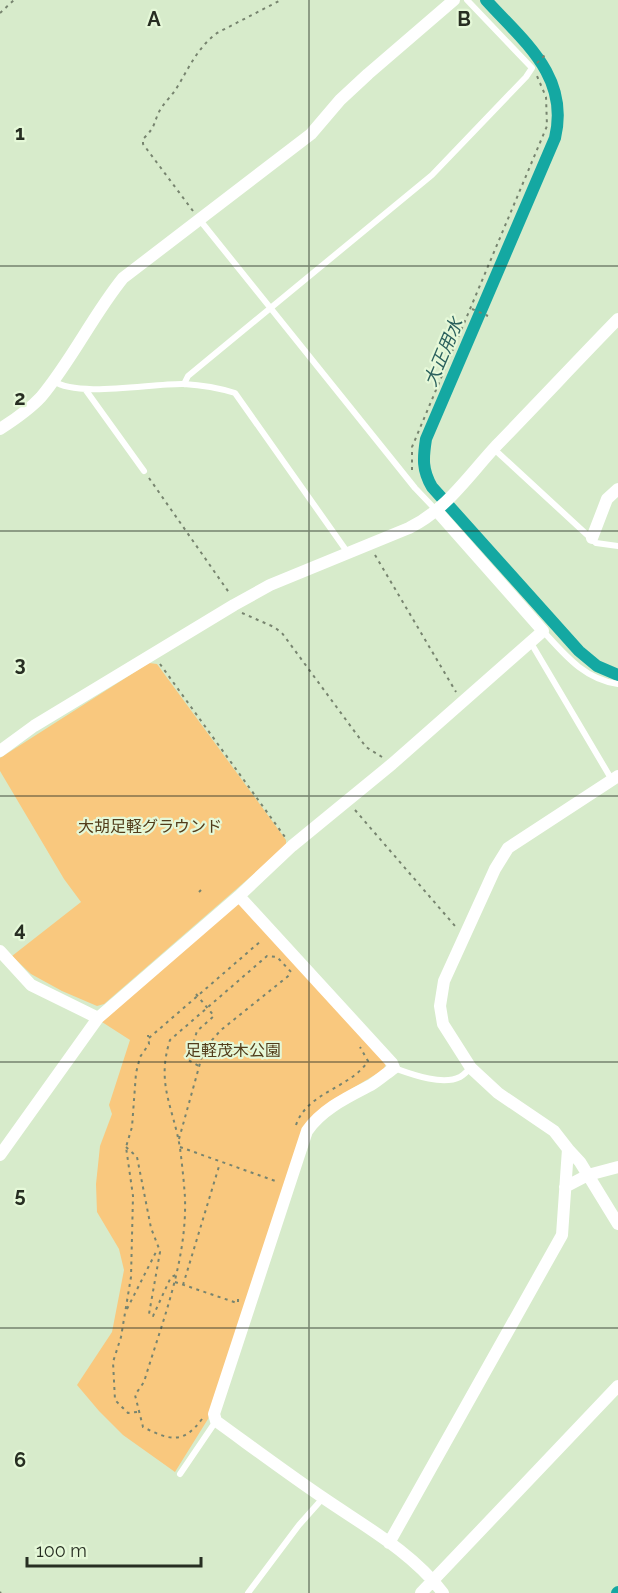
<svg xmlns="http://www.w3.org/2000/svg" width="618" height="1593" font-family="Raleway,'Noto Sans JP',sans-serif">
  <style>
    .green { fill: #f9c87e }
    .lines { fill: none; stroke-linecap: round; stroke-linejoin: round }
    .canal { stroke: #14a8a2; stroke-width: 12 }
    .path { stroke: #77846f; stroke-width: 2; stroke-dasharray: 3 4.5; stroke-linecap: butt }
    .service { stroke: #fff; stroke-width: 6 }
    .minor { stroke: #fff; stroke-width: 12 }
    .grid { fill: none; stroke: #272e22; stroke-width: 1.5; stroke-opacity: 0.55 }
    .labels { text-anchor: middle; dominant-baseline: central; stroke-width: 4.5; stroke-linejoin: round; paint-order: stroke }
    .park-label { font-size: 16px; fill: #523d1b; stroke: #e5f8d8 }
    .water-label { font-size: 18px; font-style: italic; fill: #2b605d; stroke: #e5f8d8 }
    .grid-label { font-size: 20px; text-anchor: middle; font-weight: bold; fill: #272e22; stroke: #e5f8d8; stroke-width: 4.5; stroke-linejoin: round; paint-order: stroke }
  </style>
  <rect width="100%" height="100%" fill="#d7ebcb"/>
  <path class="green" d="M149 663 157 664 286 840V846L104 1004 97 1006 62 991 31 974 12 956 81 902 64 879 0 771V758Z
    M240 901 386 1064 383 1070 338 1097 302 1130 208 1419 175 1472 123 1435 99 1411 77 1385 112 1332 124 1270 119 1249 97 1212 96 1184 100 1146 112 1114 109 1105 130 1040 102 1022Z"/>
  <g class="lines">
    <path class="canal" d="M486 0C523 41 570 76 555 138L426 439C423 458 422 470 432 487L579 651 597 666 618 675
      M617 1593 618 1592"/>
    <path class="path" d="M0 13 14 0
      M537 63 545 55
      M193 211 143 144V139C158 125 153 120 162 107 166 101 172 95 176 89 189 68 197 48 217 33L281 0
      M472 309 488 316
      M412 470V447L547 126 546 97 537 76
      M149 478 230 594
      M375 555 456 692
      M242 613 274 627 282 633 366 747 382 757
      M160 664 285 837
      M355 810 455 926
      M199 892 201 890
      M196 994 214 1016 197 1031 188 1060 199 1066
      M149 1038 262 940
      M296 1125C307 1092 351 1088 368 1061L360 1047
      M179 1139 204 1049 221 1030 292 973
      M126 1147 137 1157 151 1228 160 1251
      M180 1147 278 1182
      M175 1282 237 1303
      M183 1285 220 1163
      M238 1302V1296
      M127 1309 156 1252H160L149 1314 153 1316 171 1277 176 1275
      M137 1412 128 1413 115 1400 113 1362 121 1337 131 1277 133 1196 126 1147 132 1127 136 1073 140 1057 149 1044 148 1035
      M202 1419C183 1445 169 1440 143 1427L135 1395 144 1382C162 1322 187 1262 185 1198 184 1182 182 1164 180 1148 173 1106 156 1084 170 1040L267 956 277 957 293 974
      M0 1592 1 1593"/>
    <path class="service" d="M199 219 415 488 436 510
      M54 381C77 398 153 383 184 384 201 385 219 388 235 393L348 553
      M184 384 188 376 432 175 526 77 532 68 467 0
      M85 389 144 471
      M494 449 596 543 618 546
      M543 631C565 655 584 679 618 684
      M531 643 612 780
      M394 1068C411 1074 442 1086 460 1077 464 1075 468 1070 471 1068
      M180 1474 216 1421
      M248 1593 299 1525 323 1498"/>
    <path class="minor" d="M0 429C14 420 29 410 41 397 72 360 93 315 123 278L311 134 340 100 368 74 454 0
      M592 538 607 499 618 489
      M0 751 34 726 234 605 270 585 409 528C446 510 469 475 496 446 537 404 577 361 618 319
      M239 896 392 1063 394 1068C387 1073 379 1080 371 1085 348 1097 322 1109 307 1131L214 1414 216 1421C252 1447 288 1474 325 1499 366 1527 413 1553 443 1593
      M0 951 31 985 98 1018
      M568 1149 580 1162 618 1224
      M0 1155 98 1018 239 896 292 846 392 764 543 631 436 510
      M565 1187 588 1175 618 1167
      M389 1543 562 1235 568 1149 554 1131 498 1093 471 1068 443 1024 440 1006 444 981 495 869 508 848 618 776
      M421 1593 618 1386"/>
  </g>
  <path class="grid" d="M309 0V1593M0 266H618M0 531H618M0 796H618M0 1062H618M0 1328H618"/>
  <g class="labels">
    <g class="park-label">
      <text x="150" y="826">大胡足軽グラウンド</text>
      <text x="233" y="1050">足軽茂木公園</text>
    </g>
    <g class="water-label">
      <text transform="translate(443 352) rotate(-67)">大正用水</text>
    </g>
  </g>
  <g class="grid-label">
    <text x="154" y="26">A</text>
    <text x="464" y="26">B</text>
    <text x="20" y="140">1</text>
    <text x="20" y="405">2</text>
    <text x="20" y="671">3</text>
    <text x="20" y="936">4</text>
    <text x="20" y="1202">5</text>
    <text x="20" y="1467">6</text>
  </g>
  <path d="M27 1557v9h174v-9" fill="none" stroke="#272e22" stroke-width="3"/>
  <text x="36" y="1557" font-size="18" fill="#272e22" stroke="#e5f8d8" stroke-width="4.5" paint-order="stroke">100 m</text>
</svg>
